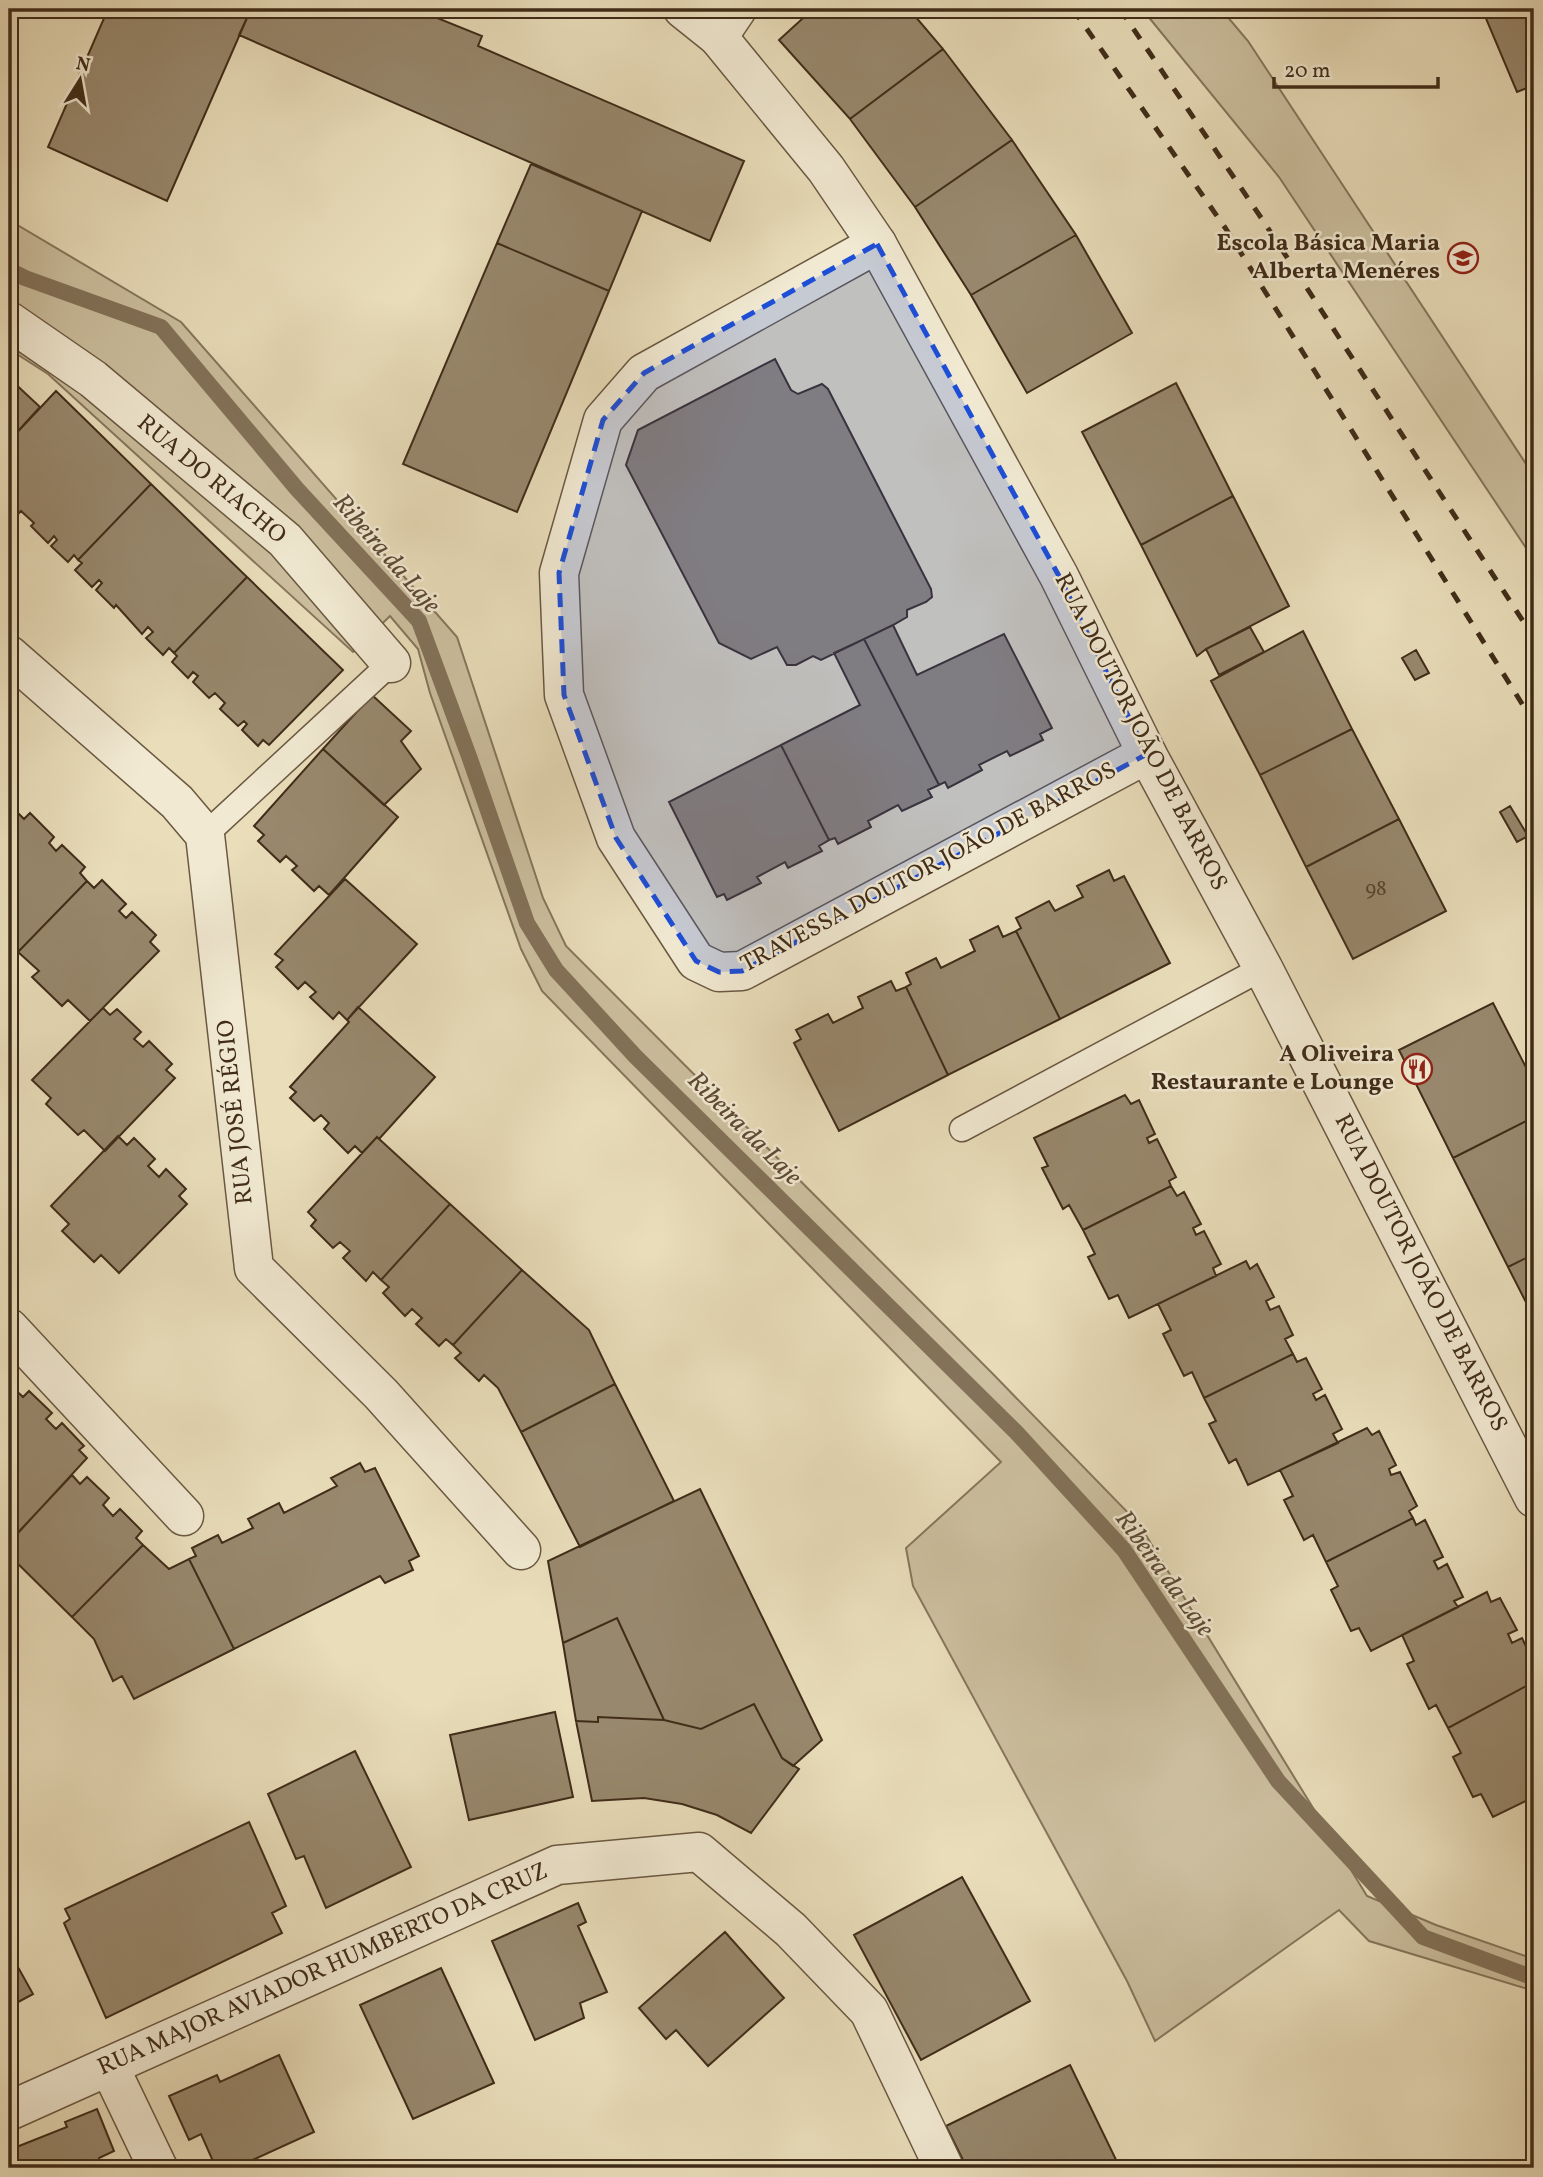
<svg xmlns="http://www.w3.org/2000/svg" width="1543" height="2177" font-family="Vollkorn,serif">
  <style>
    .green { fill: #ccbf9f; stroke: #86765c; stroke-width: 2 }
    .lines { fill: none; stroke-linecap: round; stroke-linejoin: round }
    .stream { stroke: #837259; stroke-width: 16 }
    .building { fill: #98886d; stroke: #402c19; stroke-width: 2 }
    .service-casing { stroke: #6a5841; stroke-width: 27 }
    .minor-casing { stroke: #6a5841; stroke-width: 41 }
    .tertiary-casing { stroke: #6a5841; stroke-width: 41 }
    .service { stroke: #f1e9d2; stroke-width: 24 }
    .minor { stroke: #f1e9d2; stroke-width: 38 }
    .tertiary { stroke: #f1e9d2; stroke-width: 38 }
    .rail { stroke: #402c19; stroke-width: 5; stroke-dasharray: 12 12; stroke-linecap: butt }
    .marked { fill: #1d4ed8; fill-opacity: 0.2; stroke: #1d4ed8; stroke-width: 5; stroke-dasharray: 14 9; stroke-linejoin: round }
    .labels { text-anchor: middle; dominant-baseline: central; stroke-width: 5; stroke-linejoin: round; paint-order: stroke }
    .number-label { font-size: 21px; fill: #56432e }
    .poi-label { font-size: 24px; font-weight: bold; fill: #402c19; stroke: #f1e9d2; text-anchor: end }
    .street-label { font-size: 24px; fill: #402c19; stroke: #f1e9d2 }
    .water-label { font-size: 26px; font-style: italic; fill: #5c4934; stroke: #f1e9d2 }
  </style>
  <rect width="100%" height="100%" fill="#e9ddba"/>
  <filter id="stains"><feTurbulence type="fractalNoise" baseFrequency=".00286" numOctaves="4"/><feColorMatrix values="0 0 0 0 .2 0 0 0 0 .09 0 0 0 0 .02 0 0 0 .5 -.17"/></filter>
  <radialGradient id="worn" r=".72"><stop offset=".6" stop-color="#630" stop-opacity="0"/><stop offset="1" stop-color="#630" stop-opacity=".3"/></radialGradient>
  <path class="green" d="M1142 9H1221L1248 41 1534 476V560L1279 177Z
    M9 220 181 322 457 637 543 898 566 946 992 1373 1139 1524 1367 1896 1436 1925 1534 1959V1991L1369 1941 1339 1910 1155 2041 1127 1981 913 1586 906 1548 1001 1462 542 991 521 949 430 693 418 649 390 616 353 652 48 374 9 349Z"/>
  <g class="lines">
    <path class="stream" d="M9 270 25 278 161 327 297 489 419 621 470 759 527 923 556 970 635 1056 1016 1432 1124 1550 1278 1781 1423 1937 1534 1978"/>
  </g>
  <path class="building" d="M108 9H251L167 201 48 147Z
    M251 9H415L482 36 478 46 744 161 710 241 239 35Z
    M813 9H909L943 49 850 119 779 40Z
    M1482 9H1534V85L1517 92Z
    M943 49 1012 140 915 207 850 119Z
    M1012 140 1076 235 971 295 915 207Z
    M531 164 642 211 609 291 497 243Z
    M1076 235 1132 333 1027 393 971 295Z
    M497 243 609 291 517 512 403 464Z
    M775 359 791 390 798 394 822 384 828 389 931 589 932 597 926 602 907 610V617L893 625 821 660 813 656 796 665H787L777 647 751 659 719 643 626 465 638 430Z
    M9 378 40 407 9 441Z
    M1176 383 1233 496 1141 545 1082 432Z
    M56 391 151 484 78 560 74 555 68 562 51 546 57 540 54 536 48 543 31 526 34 523 21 511 18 514 9 505V441Z
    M151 484 247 577 174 653 169 648 163 655 146 638 153 632 148 627 142 634 116 605 114 608 96 590 102 583 99 580 92 587 75 570 82 563 78 560Z
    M1233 496 1289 606 1206 649 1197 656 1141 545Z
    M247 577 343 670 269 745 263 740 258 746 242 730 247 724 244 721 238 726 220 709 225 703 215 693 209 698 193 682 198 676 193 672 188 678 172 662 177 656 174 653Z
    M893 625 917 675 1004 634 1052 728 1040 734 1043 740 1010 756 1007 751 979 765 982 770 948 788 945 782 939 785 864 639Z
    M1250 627 1264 652 1219 675 1206 649Z
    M1303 631 1352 729 1260 775 1211 681Z
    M864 639 939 785 928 790 932 797 902 811 898 805 868 821 871 827 838 844 835 838 829 840 781 745 860 705 834 653Z
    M1416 650 1429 673 1415 680 1402 658Z
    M372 695 411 731 401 741 421 769 384 805 323 749Z
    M1352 729 1399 819 1306 867 1260 775Z
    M781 745 829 840 819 846 822 851 788 868 785 862 757 877 761 883 727 900 724 894 717 897 669 802Z
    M323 749 398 817 329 895 319 886 314 891 292 870 297 866 286 856 280 862 258 841 264 835 254 826Z
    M9 791 16 798 10 804 16 811 9 819Z
    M1510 806 1528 836 1517 842 1500 812Z
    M16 811 24 819 30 813 54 837 49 843 56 851 62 845 85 867 80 873 87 881 18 952 9 942V819Z
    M1399 819 1446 911 1353 959 1306 867Z
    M1534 864V881L1527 867Z
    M1109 870 1114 881 1124 876 1170 963 1060 1019 1016 931 1021 928 1016 918 1049 901 1055 911 1083 897 1077 886Z
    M345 879 417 944 347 1020 339 1012 333 1019 310 997 316 992 305 982 298 989 276 967 283 960 275 954Z
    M102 880 126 904 119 911 126 918 132 912 156 935 150 942 159 951 90 1021 68 1000 62 1006 32 977 39 971 18 952 87 881 94 888Z
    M998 926 1003 937 1016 931 1060 1019 948 1075 906 987 911 984 906 973 936 958 941 968 975 951 970 940Z
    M891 981 896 991 906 987 948 1075 839 1131 794 1043 801 1039 796 1030 828 1014 833 1023 863 1008 858 997Z
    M1493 1003 1534 1083V1117L1453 1158 1399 1050Z
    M358 1007 435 1077 379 1139 377 1137 362 1153 355 1146 348 1153 324 1129 329 1123 321 1115 314 1121 290 1098 296 1092 290 1087 349 1022 347 1020Z
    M103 1008 110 1015 117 1009 141 1032 134 1039 143 1047 149 1041 172 1064 166 1070 175 1078 105 1151 84 1130 78 1135 46 1104 51 1098 32 1080Z
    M1125 1095 1131 1104 1139 1100 1155 1134 1147 1138 1149 1143 1157 1139 1176 1177 1169 1181 1171 1186 1083 1230 1069 1205 1063 1209 1042 1168 1048 1166 1034 1138Z
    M1534 1117V1254L1508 1267 1453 1158Z
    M118 1136 127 1145 134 1138 155 1159 148 1166 159 1177 166 1169 186 1189 179 1196 187 1204 119 1273 101 1255 94 1262 62 1231 69 1224 51 1206Z
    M377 1137 450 1204 381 1280 373 1272 366 1281 343 1258 350 1251 340 1242 333 1248 311 1226 316 1220 308 1212Z
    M1171 1186 1177 1196 1184 1192 1201 1224 1193 1228 1196 1235 1204 1231 1221 1264 1213 1268 1216 1276 1129 1318 1118 1295 1109 1299 1088 1257 1095 1254 1083 1230Z
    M450 1204 522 1270 453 1345 446 1339 439 1346 416 1324 422 1318 412 1309 405 1316 383 1293 389 1287 381 1280Z
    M1534 1254V1318L1508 1267Z
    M1246 1261 1250 1269 1257 1264 1274 1297 1266 1301 1270 1310 1279 1306 1293 1335 1285 1339 1293 1354 1204 1398 1192 1372 1184 1376 1163 1334 1171 1330 1158 1304Z
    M522 1270 589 1330 615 1384 521 1432 498 1388 484 1375 479 1381 455 1358 461 1353 453 1345Z
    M1293 1354 1297 1362 1306 1358 1322 1389 1313 1394 1316 1400 1325 1395 1342 1429 1333 1434 1338 1443 1248 1485 1236 1459 1229 1463 1209 1424 1216 1421 1204 1398Z
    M9 1384 23 1397 29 1391 52 1413 46 1419 56 1429 62 1423 84 1446 79 1450 87 1458 18 1533 9 1524Z
    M615 1384 674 1501 580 1547 521 1432Z
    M1367 1428 1372 1435 1379 1431 1396 1465 1389 1469 1391 1475 1400 1472 1417 1506 1409 1511 1413 1518 1326 1562 1313 1535 1304 1540 1284 1500 1293 1496 1280 1470Z
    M360 1463 365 1472 375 1468 419 1556 409 1561 413 1570 385 1583 380 1576 234 1649 189 1559 196 1556 192 1548 218 1535 222 1543 253 1528 248 1519 279 1503 284 1513 337 1486 331 1478Z
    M72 1475 80 1484 87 1477 109 1498 103 1505 113 1516 120 1509 142 1531 136 1538 143 1545 72 1617 9 1555V1542Z
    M700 1489 822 1740 793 1766 782 1758 754 1704 701 1729 664 1720 617 1618 563 1643 548 1561Z
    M1413 1518 1416 1525 1425 1520 1443 1557 1434 1561 1438 1569 1447 1564 1463 1597 1454 1601 1458 1607 1371 1651 1359 1628 1351 1631 1331 1590 1338 1586 1326 1562Z
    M143 1545 169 1569 189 1559 234 1649 134 1699 122 1676 113 1681 94 1639 72 1617Z
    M1487 1592 1491 1602 1500 1598 1517 1630 1508 1634 1512 1643 1522 1638 1534 1663V1672L1528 1676 1532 1683 1448 1728 1436 1705 1429 1709 1407 1664 1414 1661 1402 1635Z
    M617 1618 664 1720 598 1717V1722L576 1721 563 1643Z
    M1532 1683 1534 1687V1797L1493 1817 1481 1794 1473 1797 1453 1757 1461 1753 1448 1728Z
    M754 1704 782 1758 799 1769 751 1833 717 1815 682 1804 644 1798 592 1801 576 1721 598 1722V1717L664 1720 701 1729Z
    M555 1712 573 1797 469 1820 450 1735Z
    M355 1751 411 1867 326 1908 304 1856 296 1859 268 1794Z
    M249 1822 286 1906 272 1913 282 1933 106 2018 64 1923 70 1919 65 1909Z
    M962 1877 1030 2001 921 2060 854 1935Z
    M578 1903 586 1922 578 1926 607 1992 580 2003 584 2018 535 2040 492 1941Z
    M725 1932 784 1998 708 2066 676 2030 666 2039 639 2008Z
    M9 1951 33 1994 9 2007Z
    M441 1968 494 2083 413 2119 360 2005Z
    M279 2055 314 2132 235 2168H216L201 2134 189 2140 169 2096 217 2075 220 2082Z
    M1070 2065 1120 2168H967L946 2126Z
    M97 2109 114 2151 99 2158 103 2168H11L9 2150 67 2127 65 2122Z"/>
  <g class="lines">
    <g class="service-casing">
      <path id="service" d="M205 835 391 663
        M962 1129 1263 968"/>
    </g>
    <g class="minor-casing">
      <path id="minor" d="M718 37 737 9
        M877 244 644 373 603 420 559 573 564 695 616 838 696 961 719 972 742 971 1147 754
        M9 321 93 379 285 540 391 663
        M9 655 177 802 205 835 254 1268 381 1394 521 1550
        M9 1328 184 1516
        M109 2066 158 2168
        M9 2111 557 1865 699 1852 791 1930 869 2011 944 2168"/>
    </g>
    <g class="tertiary-casing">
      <path id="tertiary" d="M683 9 718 37 826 169 877 244 1059 576 1147 754 1263 968 1534 1498"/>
    </g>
    <use href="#service" class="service"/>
    <use href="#minor" class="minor"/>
    <use href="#tertiary" class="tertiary"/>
    <path class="rail" d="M1073 9 1226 229 1534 723
      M1120 9 1264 222 1534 638"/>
  </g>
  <path class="marked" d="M877 244 1059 576 1147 754 742 971 719 972 696 961 616 838 564 695 559 573 603 420 644 373Z"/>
  <defs>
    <g id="school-ring" transform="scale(1.575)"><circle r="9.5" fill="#f1e9d2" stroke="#8f2418" stroke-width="1.5"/><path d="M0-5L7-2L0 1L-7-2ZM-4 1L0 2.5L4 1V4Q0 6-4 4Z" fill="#8f2418"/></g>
    <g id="restaurant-ring" transform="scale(1.575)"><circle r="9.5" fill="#f1e9d2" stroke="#8f2418" stroke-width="1.5"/><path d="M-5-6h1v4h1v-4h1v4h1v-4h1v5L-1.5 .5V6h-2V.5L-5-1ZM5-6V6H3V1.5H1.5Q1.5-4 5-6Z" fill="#8f2418"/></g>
  </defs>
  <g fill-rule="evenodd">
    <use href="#school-ring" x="1463" y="258"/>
    <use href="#restaurant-ring" x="1417" y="1069"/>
  </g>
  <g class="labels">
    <g class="number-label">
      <text x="1376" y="889">98</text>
    </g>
    <g class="poi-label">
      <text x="1440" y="244">Escola Básica Maria<tspan x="1440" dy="28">Alberta Menéres</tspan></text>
      <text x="1394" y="1055">A Oliveira<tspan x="1394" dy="28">Restaurante e Lounge</tspan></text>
    </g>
    <g class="street-label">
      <text transform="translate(211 480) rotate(40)">RUA DO RIACHO</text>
      <text transform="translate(1140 732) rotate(63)">RUA DOUTOR JOÃO DE BARROS</text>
      <text transform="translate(929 868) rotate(-28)">TRAVESSA DOUTOR JOÃO DE BARROS</text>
      <text transform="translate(236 1112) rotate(-96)">RUA JOSÉ RÉGIO</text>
      <text transform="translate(1420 1273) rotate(63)">RUA DOUTOR JOÃO DE BARROS</text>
      <text transform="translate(323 1970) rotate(-24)">RUA MAJOR AVIADOR HUMBERTO DA CRUZ</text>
    </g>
    <g class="water-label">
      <text transform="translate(386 554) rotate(49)">Ribeira da Laje</text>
      <text transform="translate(744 1129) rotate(45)">Ribeira da Laje</text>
      <text transform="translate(1164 1574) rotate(54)">Ribeira da Laje</text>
    </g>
  </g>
  <rect width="1543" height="2177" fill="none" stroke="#e9ddba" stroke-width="35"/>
  <rect x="10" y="10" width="1522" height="2156" fill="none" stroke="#402c19" stroke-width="3.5"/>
  <rect x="18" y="18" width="1508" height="2142" fill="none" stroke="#402c19" stroke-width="2"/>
  <g transform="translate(80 80) rotate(11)" stroke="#f1e9d2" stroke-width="5" paint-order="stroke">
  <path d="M0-5L12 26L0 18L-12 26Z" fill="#402c19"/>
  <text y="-10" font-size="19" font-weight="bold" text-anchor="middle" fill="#402c19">N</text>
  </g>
  <path d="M1274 77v10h164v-10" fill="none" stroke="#402c19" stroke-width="3.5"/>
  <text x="1284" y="77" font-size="21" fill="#402c19" stroke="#f1e9d2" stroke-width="5" paint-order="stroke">20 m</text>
  <rect width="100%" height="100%" filter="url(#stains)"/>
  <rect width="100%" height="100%" fill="url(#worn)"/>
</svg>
